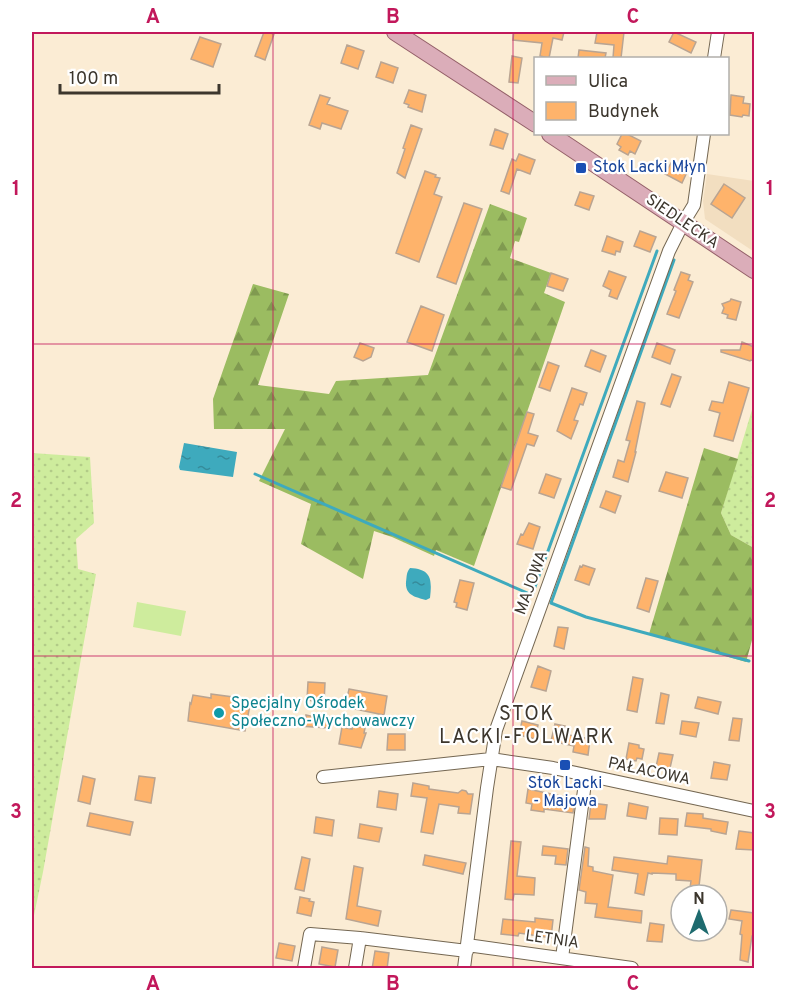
<svg xmlns="http://www.w3.org/2000/svg" width="786" height="1000" font-family="Overpass,sans-serif">
  <style>
    .built { fill: #f2dec0 }
    .grass { fill: url(#grass-dots) }
    .forest { fill: url(#forest-firs) }
    .pitch { fill: #ceec9d }
    .water { fill: url(#water-ripples) }
    .lines { fill: none; stroke-linecap: round; stroke-linejoin: round }
    .stream { stroke: #3eaabd; stroke-width: 3 }
    .building { fill: #feb36b; stroke: #b9a492; stroke-width: 1.5 }
    .minor-casing { stroke: #746752; stroke-width: 14 }
    .major-casing { stroke: #946069; stroke-width: 18 }
    .minor { stroke: #fff; stroke-width: 12 }
    .major { stroke: #dbadb9; stroke-width: 16 }
    .grid { fill: none; stroke: #c2185b; stroke-width: 1.5; stroke-opacity: 0.55 }
    .transit-dot { fill: #1a4fb4; stroke: #fff; stroke-width: 2 }
    .culture-dot { fill: #0f9aa8; stroke: #fff; stroke-width: 2 }
    .labels { text-anchor: middle; dominant-baseline: central; stroke-width: 4.5; stroke-linejoin: round; paint-order: stroke }
    .transit-label { font-size: 16px; fill: #164399; stroke: #fff; text-anchor: start }
    .street-label { font-size: 16px; fill: #3c362d; stroke: #fff }
    .culture-label { font-size: 16px; fill: #0d838f; stroke: #fff; text-anchor: start }
    .quarter-label { font-size: 20px; letter-spacing: 1.5px; fill: #3c362d; stroke: #fff }
    .neatline { fill: none; stroke: #c2185b; stroke-width: 2 }
    .grid-label { font-size: 20px; text-anchor: middle; font-weight: bold; fill: #c2185b }
  </style>
  <defs>
    <pattern id="grass-dots" width="8" height="8" patternUnits="userSpaceOnUse" patternTransform="scale(1.5)"><rect width="8" height="8" fill="#ceec9d"/><path d="M2 2h.1M6 6h.1" fill="none" stroke="#b2cb88" stroke-width="1.8" stroke-linecap="round"/></pattern>
    <pattern id="forest-firs" width="22" height="20" patternUnits="userSpaceOnUse" patternTransform="scale(1.5)"><rect width="22" height="20" fill="#9bbc61"/><path d="M5 1l3.5 6h-7zM16 11l3.5 6h-7z" fill="#809a50"/></pattern>
    <pattern id="water-ripples" width="26" height="14" patternUnits="userSpaceOnUse" patternTransform="scale(1.5)"><rect width="26" height="14" fill="#3eaabd"/><path d="M2 4q2-2 4 0t4 0M15 11q2-2 4 0t4 0" fill="none" stroke="#358b9a"/></pattern>
  </defs>
  <rect width="100%" height="100%" fill="#fbecd4"/>
  <path class="built" d="M707 174 754 181V243L753 251 705 219 703 201Z"/>
  <path class="grass" d="M754 403V548L731 535 721 513Z
    M32 453 90 457 94 523 76 539 78 569 96 574 43 872 32 925Z"/>
  <path class="forest" d="M490 204 527 218 519 242 515 241 510 258 551 273 544 293 565 302 474 566 436 550 434 556 392 537 374 531 363 579 301 544 311 504 259 481 285 429H214L213 399 253 284 289 294 258 385 329 394 336 381 428 375Z
    M704 448 738 459 721 513 731 535 754 548V633L746 662 649 634Z"/>
  <path class="pitch" d="M137 602 186 611 181 636 133 627Z"/>
  <path class="water" d="M184 443 237 452 233 477 180 470 179 467Z
    M410 568C432 569 432 580 430 598L426 600C415 597 405 595 406 582 407 576 406 573 410 568Z"/>
  <g class="lines">
    <path class="stream" d="M674 260 551 603 586 617 749 661
      M255 474 532 595 657 251"/>
  </g>
  <path class="building" d="M264 32 274 34 265 60 255 56Z
    M514 32H564L562 40 553 38 549 58 540 56 542 43 513 40Z
    M597 32H624L621 58H613L614 45 595 43Z
    M674 32 696 42 691 53 669 42Z
    M200 37 221 44 213 67 191 59Z
    M347 45 364 51 358 69 341 63Z
    M579 50 606 53 605 58H578Z
    M512 56 522 58 518 83 509 82Z
    M381 62 398 68 393 83 376 77Z
    M409 90 426 95 422 112 408 107 409 105 404 103Z
    M320 95 330 98 327 104 348 111 341 129 322 123 320 129 309 125Z
    M731 95 744 97 743 103 750 104 749 116 743 115 742 117 730 115Z
    M411 125 422 129 405 178 397 173 405 149 403 148Z
    M495 129 508 134 503 149 490 145Z
    M622 134H627L641 141 635 154 630 151 628 155 619 150 621 147 617 144Z
    M519 154 535 160 530 174 517 169 509 194 501 191 512 159 516 161Z
    M671 163 687 172 682 183 665 174Z
    M425 171 436 175 435 177 440 178 434 194 442 197 419 262 396 253Z
    M724 184 745 198 732 218 711 204Z
    M580 192 594 196 589 210 575 205Z
    M464 203 482 209 456 284 437 277Z
    M640 231 656 237 650 252 634 246Z
    M607 236 623 242 620 252 616 251 615 255 602 251Z
    M609 271 626 277 617 299 609 296 611 290 603 286Z
    M681 272 690 275 688 280 693 282 679 318 667 314 676 291 674 290Z
    M551 273 568 279 563 291 547 286Z
    M731 299 741 302 736 320 727 318 728 315 722 313 724 308 722 304 730 301Z
    M421 306 444 315 432 351 407 342Z
    M742 342 754 347V361L751 360 750 361 721 352V350H740Z
    M360 343 374 348 371 357 363 361 354 357Z
    M657 343 675 350 670 364 652 357Z
    M591 350 606 356 600 372 585 366Z
    M548 362 559 366 550 391 539 387Z
    M672 374 681 377 670 407 661 404Z
    M729 382 749 388 733 441 714 436 720 413 709 410 712 401 723 403Z
    M572 388 587 393 583 405 580 404 574 420 578 421 571 439 557 431Z
    M637 401 645 403 635 452H636L628 482 613 477 618 460 624 462 630 441 626 440Z
    M527 412 534 414 528 433 538 436 534 446 527 444 511 490 501 487Z
    M666 472 688 478 682 498 659 491Z
    M546 474 561 479 554 498 539 493Z
    M606 491 621 496 615 513 600 507Z
    M529 523 540 527 533 549 517 544 521 534 523 535Z
    M583 565 595 569 589 585 575 580 580 566 582 567Z
    M646 578 658 581 649 612 637 608Z
    M460 580 474 583 467 610 456 607 457 603 454 602Z
    M558 627 568 628 564 649 554 646Z
    M538 666 551 671 546 691 531 687Z
    M633 677 643 679 637 712 627 710Z
    M308 682 325 683 324 703 307 700Z
    M349 689 387 696 384 715 345 707Z
    M661 693 669 695 664 724 656 723Z
    M211 694 233 697V702L250 705 245 731 188 721 190 703 191 704 193 695 211 698Z
    M698 697 721 702 718 714 695 708Z
    M306 715 328 720V728L299 726 300 716 306 717Z
    M733 718 742 719 739 741 729 740Z
    M522 721 538 725 535 739 519 735Z
    M682 721 699 723 696 737 680 734Z
    M555 724 565 726 564 728 570 729 569 735 590 739 588 755 573 752 574 746 551 741Z
    M353 725 365 728 364 733H366L361 748 339 744 342 727 352 729Z
    M388 734H405V750H387Z
    M629 743 639 745V748L644 749 642 759 637 758 636 761 626 759Z
    M659 753 673 755 670 768 656 767Z
    M714 762 730 765 727 780 711 778Z
    M83 776 95 779 90 804 78 801Z
    M139 776 155 778 151 803 135 800Z
    M413 783 429 786V789L458 793 462 790 466 791 468 794H473L470 814 458 813 459 807 439 804 433 834 421 832 427 798 411 796Z
    M528 789 575 799 573 813 544 809V812L531 810 532 804 526 803Z
    M379 791 398 794 396 810 377 807Z
    M591 803 607 805 605 819H589Z
    M629 803 648 807 646 819 627 816Z
    M90 813 133 822 130 835 87 826Z
    M687 813 703 814V818L728 822 726 834 711 831V829L685 826Z
    M316 817 334 820 332 836 314 833Z
    M660 818 678 819 677 835 659 834Z
    M360 824 382 828 379 842 358 838Z
    M739 831 754 833V850L736 849Z
    M511 841 521 842 517 876 535 878 534 895 514 894 513 900 505 899Z
    M543 846 568 849 566 865 555 864 556 856 542 855Z
    M585 847 589 848 588 866 593 867V871L613 875 608 907 642 911 641 923 595 917 597 904 585 903 586 892 579 890Z
    M425 855 466 863 463 874 423 865Z
    M668 856 702 860 698 895H689L691 881 676 880V874L652 873V874L648 873 644 895 635 893 638 874 612 870 614 857 667 864Z
    M302 857 310 859 304 891 295 889Z
    M354 866 363 868 357 906 381 911 378 926 346 919Z
    M300 897 310 899 309 901 314 902 311 916 297 913Z
    M731 910 754 913 753 936H752L748 962 740 960 742 935 740 934 742 921 729 919Z
    M535 918 553 920 551 938 519 933 518 936 501 934 503 919 535 922Z
    M650 923 664 925 662 942 647 941Z
    M279 943 295 946 292 961 276 958Z
    M322 947 338 950 335 967 319 964Z
    M375 951 389 953 387 969H372Z"/>
  <g class="lines">
    <g class="minor-casing">
      <path id="minor" d="M714 58 718 32
        M323 777 491 759 553 768 754 811
        M467 945 632 968
        M562 958 586 775
        M304 968 310 934 360 938 467 951
        M355 968 360 938
        M464 968 487 788 496 730 669 251 683 223 694 205 704 134"/>
    </g>
    <g class="major-casing">
      <path id="major" d="M395 32 536 124
        M550 134 754 270"/>
    </g>
    <use href="#minor" class="minor"/>
    <use href="#major" class="major"/>
  </g>
  <path class="grid" d="M273 32V968M513 32V968M32 344H754M32 656H754"/>
  <g class="transit-dot">
    <rect x="575" y="162" width="12" height="12" rx="3"/>
    <rect x="559" y="759" width="12" height="12" rx="3"/>
  </g>
  <circle class="culture-dot" cx="219" cy="713" r="6"/>
  <g class="labels">
    <g class="transit-label">
      <text x="593" y="168">Stok Lacki Młyn</text>
      <text x="565" y="784" text-anchor="middle">Stok Lacki<tspan x="565" dy="18">- Majowa</tspan></text>
    </g>
    <g class="street-label">
      <text transform="translate(682 222) rotate(34)">SIEDLECKA</text>
      <text transform="translate(532 583) rotate(-70)">MAJOWA</text>
      <text transform="translate(649 772) rotate(12)">PAŁACOWA</text>
      <text transform="translate(552 940) rotate(8)">LETNIA</text>
    </g>
    <g class="culture-label">
      <text x="231" y="704">Specjalny Ośrodek<tspan x="231" dy="18">Społeczno-Wychowawczy</tspan></text>
    </g>
    <g class="quarter-label">
      <text x="527" y="715">STOK<tspan x="527" dy="23">LACKI-FOLWARK</tspan></text>
    </g>
  </g>
  <rect width="786" height="1000" fill="none" stroke="#ffffff" stroke-width="66"/>
  <rect x="534" y="57" width="195" height="78" fill="#ffffff" stroke="#b1afab" stroke-width="1.5"/>
  <rect x="546" y="76" width="30" height="9" fill="#dbadb9" stroke="#b1afab" stroke-width="1.5"/>
  <text x="588" y="87" font-size="18" fill="#3c362d">Ulica</text>
  <rect x="546" y="102" width="30" height="18" fill="#feb36b" stroke="#b1afab" stroke-width="1.5"/>
  <text x="588" y="117" font-size="18" fill="#3c362d">Budynek</text>
  <g transform="translate(699 913)"><circle r="28" fill="#ffffff" stroke="#b1afab" stroke-width="1.5"/>
  <path d="M0-4.5L10 22L0 15L-10 22Z" fill="#1e6b6f"/>
  <text y="-9" font-size="16" font-weight="bold" text-anchor="middle" fill="#3c362d">N</text>
  </g>
  <path d="M60 84v9h159v-9" fill="none" stroke="#3c362d" stroke-width="3"/>
  <text x="69" y="84" font-size="18" fill="#3c362d" stroke="#ffffff" stroke-width="4.5" paint-order="stroke">100 m</text>
  <rect x="33" y="33" width="720" height="934" class="neatline"/>
  <g class="grid-label">
    <text x="153" y="23">A</text>
    <text x="393" y="23">B</text>
    <text x="633" y="23">C</text>
    <text x="16" y="195">1</text>
    <text x="770" y="195">1</text>
    <text x="16" y="507">2</text>
    <text x="770" y="507">2</text>
    <text x="16" y="818">3</text>
    <text x="770" y="818">3</text>
    <text x="153" y="990">A</text>
    <text x="393" y="990">B</text>
    <text x="633" y="990">C</text>
  </g>
</svg>
